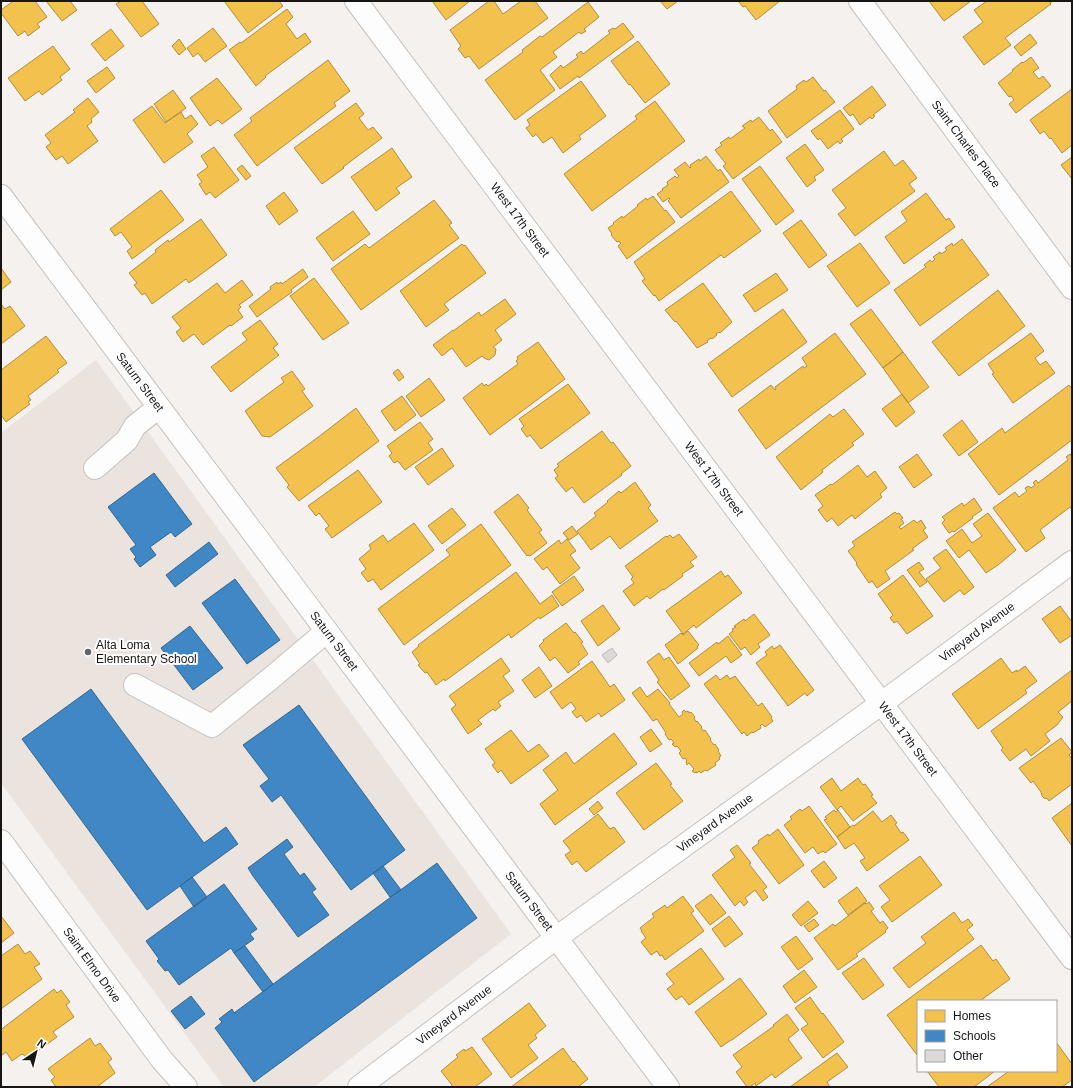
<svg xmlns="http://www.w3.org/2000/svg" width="1073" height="1088" font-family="Helvetica,sans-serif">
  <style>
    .built { fill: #ebe3dd }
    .homes { fill: #f2c14e; stroke: #b18e3d }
    .schools { fill: #3f88c5; stroke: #336690 }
    .building { fill: #dcd9d8; stroke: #bbb9b7 }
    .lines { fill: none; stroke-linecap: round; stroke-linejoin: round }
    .minor-casing { stroke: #c4c2c0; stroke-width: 24 }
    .minor { stroke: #fdfdfd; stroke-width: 22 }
    .poi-dot { fill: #656361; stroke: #fff; stroke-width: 1.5 }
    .labels { text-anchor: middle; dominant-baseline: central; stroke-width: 4; stroke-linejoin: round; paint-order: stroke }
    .street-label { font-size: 12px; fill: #181614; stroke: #fff }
    .poi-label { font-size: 12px; fill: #181614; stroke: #fff; text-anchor: start }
  </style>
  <rect width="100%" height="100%" fill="#f4f1ef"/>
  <path class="built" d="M96 360 511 934 314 1087H224L1 783V433Z"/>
  <path class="homes" d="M11 1H35L47 17 37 24 40 27 28 36 25 31 18 36 1 13V10L12 2Z
    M46 1H70L77 10 62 21Z
    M121 1H142L159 24 141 37 116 4Z
    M224 1H279L283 6 248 33Z
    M432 1H470L446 20Z
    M489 1H494L503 14 521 1H535L548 18 479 69 469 56 465 58 458 49 461 46 450 30Z
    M660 1H678L667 9Z
    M738 1H780L756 20 745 6 743 7Z
    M929 1H971L944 21Z
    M987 1H1053L1050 3 1051 4 1005 38 1011 45 984 65 963 37 983 22 974 10Z
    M588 2 599 17 584 29 586 31 581 34 579 32 553 52 557 57 540 70 555 90 515 120 485 80 523 52 522 50 540 36 542 37Z
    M287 9 293 17 286 24 297 39 305 33 311 42 265 76 266 77 256 86 229 50 240 42 241 43Z
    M623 23 634 37 579 78 578 76 560 89 550 75 561 65 563 68 578 57 576 55 581 51 583 54 610 33 608 31 613 28 615 29Z
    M213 28 227 46 205 62 198 53 193 57 187 48Z
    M111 29 124 46 105 61 91 44Z
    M1030 34 1037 43 1021 56 1014 47Z
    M179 39 186 49 179 55 172 46Z
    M638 41 670 84 645 103 630 84 629 85 611 61Z
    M53 46 70 69 60 77 62 80 42 95 39 91 25 101 8 78Z
    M1031 57 1039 68 1033 72 1039 79 1043 76 1051 86 1016 113 1009 104 1014 100 1011 96 1009 97 998 83 1013 71 1012 70 1022 62 1023 63Z
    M328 60 350 91 334 103 336 106 257 166 234 135 252 121 250 118Z
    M107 67 115 78 96 93 87 81Z
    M813 77 824 91 825 90 835 102 787 138 768 111 797 89 796 86 804 80 806 82Z
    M217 78 242 109 222 124 218 120 210 126 190 98Z
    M581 81 606 116 579 136 581 139 563 153 552 137 543 143 536 134 533 137 526 128 530 125 527 120Z
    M872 86 886 105 873 115 875 116 872 119 870 117 860 125 853 114 850 116 843 108Z
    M1072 89V145L1062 153 1051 138 1050 139 1044 131 1040 134 1030 120Z
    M173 90 186 108 166 122 154 104Z
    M88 98 99 112 91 119 92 122 87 126 98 141 68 164 62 156 56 160 46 147 51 143 45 135 75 112 73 110Z
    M655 101 685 141 592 211 564 174 637 119 635 116Z
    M356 103 364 114 359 118 368 130 373 127 382 138 343 167 344 168 322 184 294 148Z
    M152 106 165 123 181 112 185 119 191 115 198 124 187 134 193 142 164 163 133 120Z
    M840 110 854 129 841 139 843 141 840 144 838 141 828 149 820 138 818 140 811 131Z
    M759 117 770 131 772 129 782 142 733 179 723 166 726 164 715 150 722 145 720 143 729 137 730 139 745 128 742 126 751 120 752 122Z
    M805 144 824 170 814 177 816 180 807 187 786 158Z
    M214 147 239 180 215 198 210 192 206 195 199 184 202 182 197 175 208 167 201 156Z
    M392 148 412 177 396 188 400 193 376 211 351 177Z
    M884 151 895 166 903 160 917 178 909 184 915 191 855 236 838 214 846 208 832 190Z
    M706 156 718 171 720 169 729 182 681 218 668 201 670 199 669 198 663 202 657 194 663 190 662 189 668 185 667 182 675 176 677 178 679 176 674 170 685 162 690 168 691 167 690 165 699 159 700 161Z
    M1072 157V179L1061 165Z
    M242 165 251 176 246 180 237 169Z
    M760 166 794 211 776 225 742 179Z
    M161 190 184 220 132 259 127 251 132 247 121 232 115 236 110 229Z
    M731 191 761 231 724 258 721 255 659 301 655 295 654 296 642 281 645 279 634 262Z
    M284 192 298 211 279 225 266 206Z
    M926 193 946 220 949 218 955 227 904 264 885 237 907 221 901 212Z
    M653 196 665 211 666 210 675 222 627 259 618 246 621 243 618 241 617 242 611 235 612 234 608 228 614 224 613 223 622 216 623 218 638 206 637 205 646 198 647 200Z
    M434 200 452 223 449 225 459 238 361 310 331 269 365 244 369 248Z
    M353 211 370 234 333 261 316 238Z
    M201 219 227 255 189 283 186 279 152 304 145 293 142 295 134 285 137 283 129 273 156 252 155 250 168 240 169 242Z
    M801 220 827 255 809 268 783 233Z
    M962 239 989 275 920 326 894 290 926 267 924 265 930 260 932 262 935 259 933 257 940 252 941 254 947 250 945 248 952 243 953 246Z
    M860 243 890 283 857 307 827 266Z
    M462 244 464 246 465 245 486 273 444 304 449 310 426 327 400 291Z
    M1 268 11 282 1 290Z
    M303 269 308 277 291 290 292 292 257 317 249 306 271 289 270 287 277 282 278 284 281 282 282 284Z
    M776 273 788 290 755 312 743 295Z
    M314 278 349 323 323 340 290 296Z
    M242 280 253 295 239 305 241 307 238 310 243 317 231 326 230 325 203 345 194 334 183 342 176 332 181 328 172 317 217 283 225 293Z
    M703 283 732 322 720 333 719 332 716 334 717 335 712 339 711 338 707 341 708 342 697 348 676 321 675 322 665 310Z
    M998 290 1025 326 959 376 932 342Z
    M505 299 516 314 495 330 502 340 493 347 496 349 495 355 489 360 484 358 482 356 466 367 452 348 442 356 433 345 453 330V331L479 312 481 316Z
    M1 304 5 309 10 306 25 326 1 344Z
    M783 309 807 342 732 397 708 364Z
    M871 309 903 352 883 368 850 324Z
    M260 320 278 344 273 348 279 355 231 392 211 367 247 340 242 333Z
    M835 333 866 374 766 449 738 410 771 385 775 390 776 389 775 387 803 366 804 368 807 366 802 358Z
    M1031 333 1044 351 1035 358 1040 365 1046 361 1055 373 1013 403 992 374 994 373 988 364Z
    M46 336 67 363 57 370 59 372 28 396 31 400 28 402 30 404 6 422 1 415V370Z
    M538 342 565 379 490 435 463 398 482 383 484 386 486 384 488 386 518 364 516 361 518 359 517 357Z
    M903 352 929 387 908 403 883 368Z
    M398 369 404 377 399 381 393 373Z
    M292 371 305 389 302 391 313 406 270 437 262 436 245 411 284 382 281 378Z
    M429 378 445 400 421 417 406 396Z
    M568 384 590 413 541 449 530 435 527 437 521 429 524 426 519 419Z
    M1069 385 1072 389V440L999 495 968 454 1002 428 1005 433Z
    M902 394 915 412 896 427 882 409Z
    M402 396 416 415 395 431 381 411Z
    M356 408 379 441 299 501 287 487 289 485 276 468 317 438Z
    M844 409 864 434 852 443 854 445 822 470 823 472 801 490 776 457 830 414 833 417Z
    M962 420 978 442 959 456 943 435Z
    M420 422 433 439 428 443 433 450 405 470 398 461 394 463 389 456 392 453 387 446Z
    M602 431 611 443 613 442 631 466 621 474 622 475 584 503 572 487 566 492 555 478 558 476 554 470 559 466 557 464Z
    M442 448 454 466 428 485 415 467Z
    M917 454 932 475 914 488 899 467Z
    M1070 454 1072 457V510L1070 507 1040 530 1045 538 1026 552 993 508 1015 492 1019 497 1027 491 1025 488 1029 486 1031 488 1035 485 1033 483 1036 480 1038 483 1068 460 1066 457Z
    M858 465 867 477 875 471 887 488 880 494 882 497 855 519 852 515 838 526 832 518 827 522 818 510 823 506 815 495 831 484 832 485Z
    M358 470 382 502 332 538 325 529 329 526 319 513 316 516 308 506Z
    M635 482 651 505 648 508 658 521 620 549 610 536 591 550 577 531 596 516 594 513 608 502 607 501 619 491 621 493Z
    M518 494 529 508 527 510 542 530 539 532 547 543 530 556 528 555 527 556 494 512Z
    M974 498 982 510 972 517 973 518 954 532 953 531 949 533 942 523 945 520 942 517 962 503 964 506Z
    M452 508 466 525 442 544 428 526Z
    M895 512 897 514 899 513 903 518 901 519 904 523 899 527 901 529 914 520 917 523 921 520 926 528 923 530 928 537 912 549 914 550 885 571 890 579 877 588 872 581 869 583 856 564 857 563 848 551 855 546 852 542Z
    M988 513 1016 550 998 565 986 573 969 550 959 558 946 541 962 529 972 543 982 536 973 524Z
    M414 523 434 550 381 590 373 579 368 582 361 573 366 569 359 559 371 549 369 545 383 535 388 542Z
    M481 524 511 565 404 645 378 609 450 555 446 550Z
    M572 526 578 534 569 540 563 533Z
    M679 534 697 557 690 562 694 566 682 574 683 576 664 590 663 589 650 599 647 596 634 606 623 591 634 583 631 579 633 577 625 566 666 536 667 537 670 535 673 538Z
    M567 539 576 551 570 555 580 568 560 584 547 567 543 570 534 559 559 540 561 544Z
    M946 549 974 587 964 595 960 590 944 602 926 579 941 568 933 558Z
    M919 562 924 569 919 572 927 582 920 587 907 570Z
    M721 571 725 577 728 575 742 593 696 628 694 625 683 634 666 611Z
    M516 572 540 604 552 595 559 606 540 619 539 617 511 638 509 634 445 681 444 679 436 685 427 672 425 673 418 665 420 664 412 652 419 646 418 645Z
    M903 575 933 616 907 634 897 621 894 623 890 618 893 615 878 594Z
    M574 576 584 590 562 606 552 592Z
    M603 605 620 629 598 646 581 621Z
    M1060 606 1072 622V635L1060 643 1042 619Z
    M754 614 770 635 758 644 760 647 751 655 745 647 741 650 729 634 733 631 732 629 736 627 734 626 744 619 745 621Z
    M566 623 574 633 575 632 583 642 581 643 588 654 578 662 580 664 568 673 555 657 550 661 539 646 544 641 543 640Z
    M688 631 699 645 697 647 698 648 678 664 665 645 681 633 683 635Z
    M728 636 742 655 731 663 726 656 699 676 689 663 717 642 718 644Z
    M780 645 814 690 807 696 805 693 788 706 756 663 767 655 765 652 772 646 774 649Z
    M659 653 664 660 669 657 690 686 671 700 657 682 659 680 647 662Z
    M501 658 510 671 503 676 514 691 498 702 501 706 495 711 493 709 478 720 482 724 468 734 451 709 456 705 449 696Z
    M1001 658 1012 673 1017 670V672L1025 666 1037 681 1025 690 1027 693 978 729 952 694Z
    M592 661 610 687 614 684 625 700 601 717 599 713 586 722 581 715 577 718 572 712 576 709 571 702 562 709 550 692Z
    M539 667 552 686 535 698 522 680Z
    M1072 670V701L1058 712 1063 717 1057 725 1045 734 1050 741 1031 756 1026 749 1010 761 1001 750 1003 748 991 731Z
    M716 675 720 680 727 675 730 679 735 676 758 706 762 703 772 717 771 718 773 721 765 727 762 724 760 726 761 728 753 733 752 732 747 736 744 732 742 734 704 684Z
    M640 687 647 697 658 689 670 703 669 704 679 717 683 714 682 712 684 710 686 712 688 711 689 713 691 712 695 717 694 718 696 722 697 721 702 727 701 728 703 731 705 730 711 739 710 740 714 745 715 744 719 750 718 751 721 756 719 757 720 759 715 763 716 765 707 771 705 770 701 773 699 771 697 773 696 772 695 773 692 771 694 769 689 763 687 765 686 762 687 761 685 758 683 759 679 753 681 751 677 746 675 747 672 744 674 743 671 739 669 740 665 734 666 733 657 719 653 721 632 693Z
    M651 729 662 744 650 752 640 737Z
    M511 730 528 752 539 744 549 756 511 784 501 770 498 773 492 765 495 763 485 749Z
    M614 733 637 764 555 825 540 804 558 790 543 770 566 752 574 764Z
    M1061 738 1072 752 1069 755 1072 759V784L1049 801 1048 799 1044 798 1042 796 1041 792 1033 781 1031 783 1019 768Z
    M656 763 672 784 670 785 683 801 644 830 616 793Z
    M832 778 841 791 858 778 863 785 865 784 873 795 871 796 877 803 853 821 841 806 837 810 820 787Z
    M598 801 603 808 594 815 589 809Z
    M1072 803V846L1052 818Z
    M809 806 837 844 825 853 823 851 818 854 813 847 805 853 784 825 792 819 790 817 800 809 802 811Z
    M834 810 836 812 838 810 850 827 837 837 824 820 827 819 825 817Z
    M873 811 882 822 891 815 897 823 895 824 901 833 903 832 909 840 867 871 860 861 865 858 854 843 845 849 837 837 853 825 854 826Z
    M598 814 610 829 614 827 625 842 586 872 577 861 572 865 565 855 571 851 563 841Z
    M778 829 804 865 779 884 752 848 759 843 758 841 768 834 769 836Z
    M737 845 751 863 749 864 767 887 763 890 768 897 763 901 755 890 745 898 748 902 744 906 740 901 735 906 712 875 735 857 730 850Z
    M920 856 942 885 892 922 881 907 890 900 879 886Z
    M824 861 837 878 824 888 811 871Z
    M857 887 867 901 848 915 838 901Z
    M711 894 726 913 710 925 695 906Z
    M683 896 694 911 691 913 704 931 665 960 662 955 660 956 657 951 651 955 641 942 646 938 641 931H642L640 928 654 917 652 914 665 905 667 908Z
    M808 901 818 913 801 926 792 915Z
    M869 902 874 909 871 911 880 923 883 921 888 928 885 931 886 932 856 954 858 956 838 970 814 938 833 924 835 926 865 903 866 904Z
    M954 912 962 923 968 919 973 925 967 930 974 939 909 988 893 968 926 943 921 937Z
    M1 916 14 933 1 943Z
    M729 916 743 934 725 947 712 929Z
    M814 919 819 925 809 932 804 926Z
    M796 936 813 959 798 970 781 947Z
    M18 944 25 954 30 951 40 964 34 967 42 979 1 1009V956Z
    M981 945 993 961 996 959 1010 979 980 1001H918L917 1055 887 1015Z
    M701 948 724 979 689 1005 682 996 676 1000 667 989 674 984 666 974Z
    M864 958 884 985 863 1000 842 973Z
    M804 970 817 987 795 1003 783 986Z
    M740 978 767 1014 732 1040H731L721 1047 695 1012Z
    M54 989 57 993 61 990 70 1002 66 1005 74 1017 53 1032 57 1037 28 1058 22 1054 12 1061 6 1052 1 1056V1030L3 1028Z
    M810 997 822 1014 823 1013 844 1042 823 1058 801 1029 808 1024 795 1008Z
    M529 1003 546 1026 535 1035 537 1038 528 1045 538 1058 511 1078 482 1039Z
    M787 1014 799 1030 788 1039 802 1058 775 1078 772 1074 756 1086 755 1083 750 1087H747L736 1072 742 1067 733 1055 774 1026 773 1025Z
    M90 1038 95 1046 100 1043 112 1059 108 1062 115 1073 97 1087H56L51 1080 55 1077 48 1069Z
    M1056 1042 1072 1064V1080L1062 1087H987L1009 1071H1056Z
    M472 1047 492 1074 475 1087H451L452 1085 441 1071 458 1057 456 1055 464 1049 465 1051Z
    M563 1048 573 1062 574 1061 588 1079 578 1087H511Z
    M837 1053 848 1067 827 1082 830 1087H790Z
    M927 1071H995L974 1087H939Z"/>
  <path class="schools" d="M154 473 192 524 175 537 171 532 150 547 156 555 140 567 134 559 136 557 130 549 136 545 108 507Z
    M209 542 218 554 175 587 166 575Z
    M235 579 280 640 247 664 202 603Z
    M190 626 223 668 193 690 161 648Z
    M91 689 204 843 226 827 238 844 147 910 22 739Z
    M299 705 405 850 351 890 281 795 272 802 260 786 269 779 243 745Z
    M287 839 293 847 284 854 300 876 304 873 316 889 312 892 329 915 298 937 253 876 248 868Z
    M437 863 477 918 254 1082 215 1028 222 1022 219 1019 232 1009 234 1013Z
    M383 866 401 890 390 897 373 873Z
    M192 877 207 897 194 907 180 886Z
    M224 884 257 929 250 934 254 939 234 953 231 948 179 985 168 970 165 971 157 961 159 959 146 941Z
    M245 946 273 984 263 992 234 953Z
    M191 996 205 1014 185 1029 171 1011Z"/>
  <path class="building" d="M612 648 617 655 608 663 602 655Z"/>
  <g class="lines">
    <g class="minor-casing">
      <path id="minor" d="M356 1 1072 958
        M860 1 1072 288
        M1 196 668 1087
        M95 468 127 440 135 426 159 407
        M135 685 212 726 270 679 327 631
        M1 841 162 1060 186 1087
        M359 1087 556 938 882 703 1072 562"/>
    </g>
    <use href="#minor" class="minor"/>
  </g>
  <circle class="poi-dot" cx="88" cy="652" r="4"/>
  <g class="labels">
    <g class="street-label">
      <text transform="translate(966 144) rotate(53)">Saint Charles Place</text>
      <text transform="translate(520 220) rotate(53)">West 17th Street</text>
      <text transform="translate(140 382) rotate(53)">Saturn Street</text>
      <text transform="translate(714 479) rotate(53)">West 17th Street</text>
      <text transform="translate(977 632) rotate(-37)">Vineyard Avenue</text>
      <text transform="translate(334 641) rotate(53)">Saturn Street</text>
      <text transform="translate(908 739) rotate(53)">West 17th Street</text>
      <text transform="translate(715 823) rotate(-36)">Vineyard Avenue</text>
      <text transform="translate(529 901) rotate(53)">Saturn Street</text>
      <text transform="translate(92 965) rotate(54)">Saint Elmo Drive</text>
      <text transform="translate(454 1015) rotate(-37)">Vineyard Avenue</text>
    </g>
    <g class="poi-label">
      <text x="96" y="645">Alta Loma<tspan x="96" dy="14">Elementary School</tspan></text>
    </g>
  </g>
  <rect width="1073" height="1088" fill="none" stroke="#181614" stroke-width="4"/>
  <rect x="917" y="1000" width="140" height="72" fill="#ffffff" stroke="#a3a2a1"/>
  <rect x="925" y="1010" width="20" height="12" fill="#f2c14e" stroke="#a3a2a1"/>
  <text x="953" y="1020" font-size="12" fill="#181614">Homes</text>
  <rect x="925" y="1030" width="20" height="12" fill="#3f88c5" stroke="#a3a2a1"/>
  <text x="953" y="1040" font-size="12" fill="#181614">Schools</text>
  <rect x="925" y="1050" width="20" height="12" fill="#dcd9d8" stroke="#a3a2a1"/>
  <text x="953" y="1060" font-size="12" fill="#181614">Other</text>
  <g transform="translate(36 1052) rotate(35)" stroke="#ffffff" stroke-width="3" paint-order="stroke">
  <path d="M0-3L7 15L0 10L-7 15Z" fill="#181614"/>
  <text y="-6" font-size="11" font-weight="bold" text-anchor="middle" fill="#181614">N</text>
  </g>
</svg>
